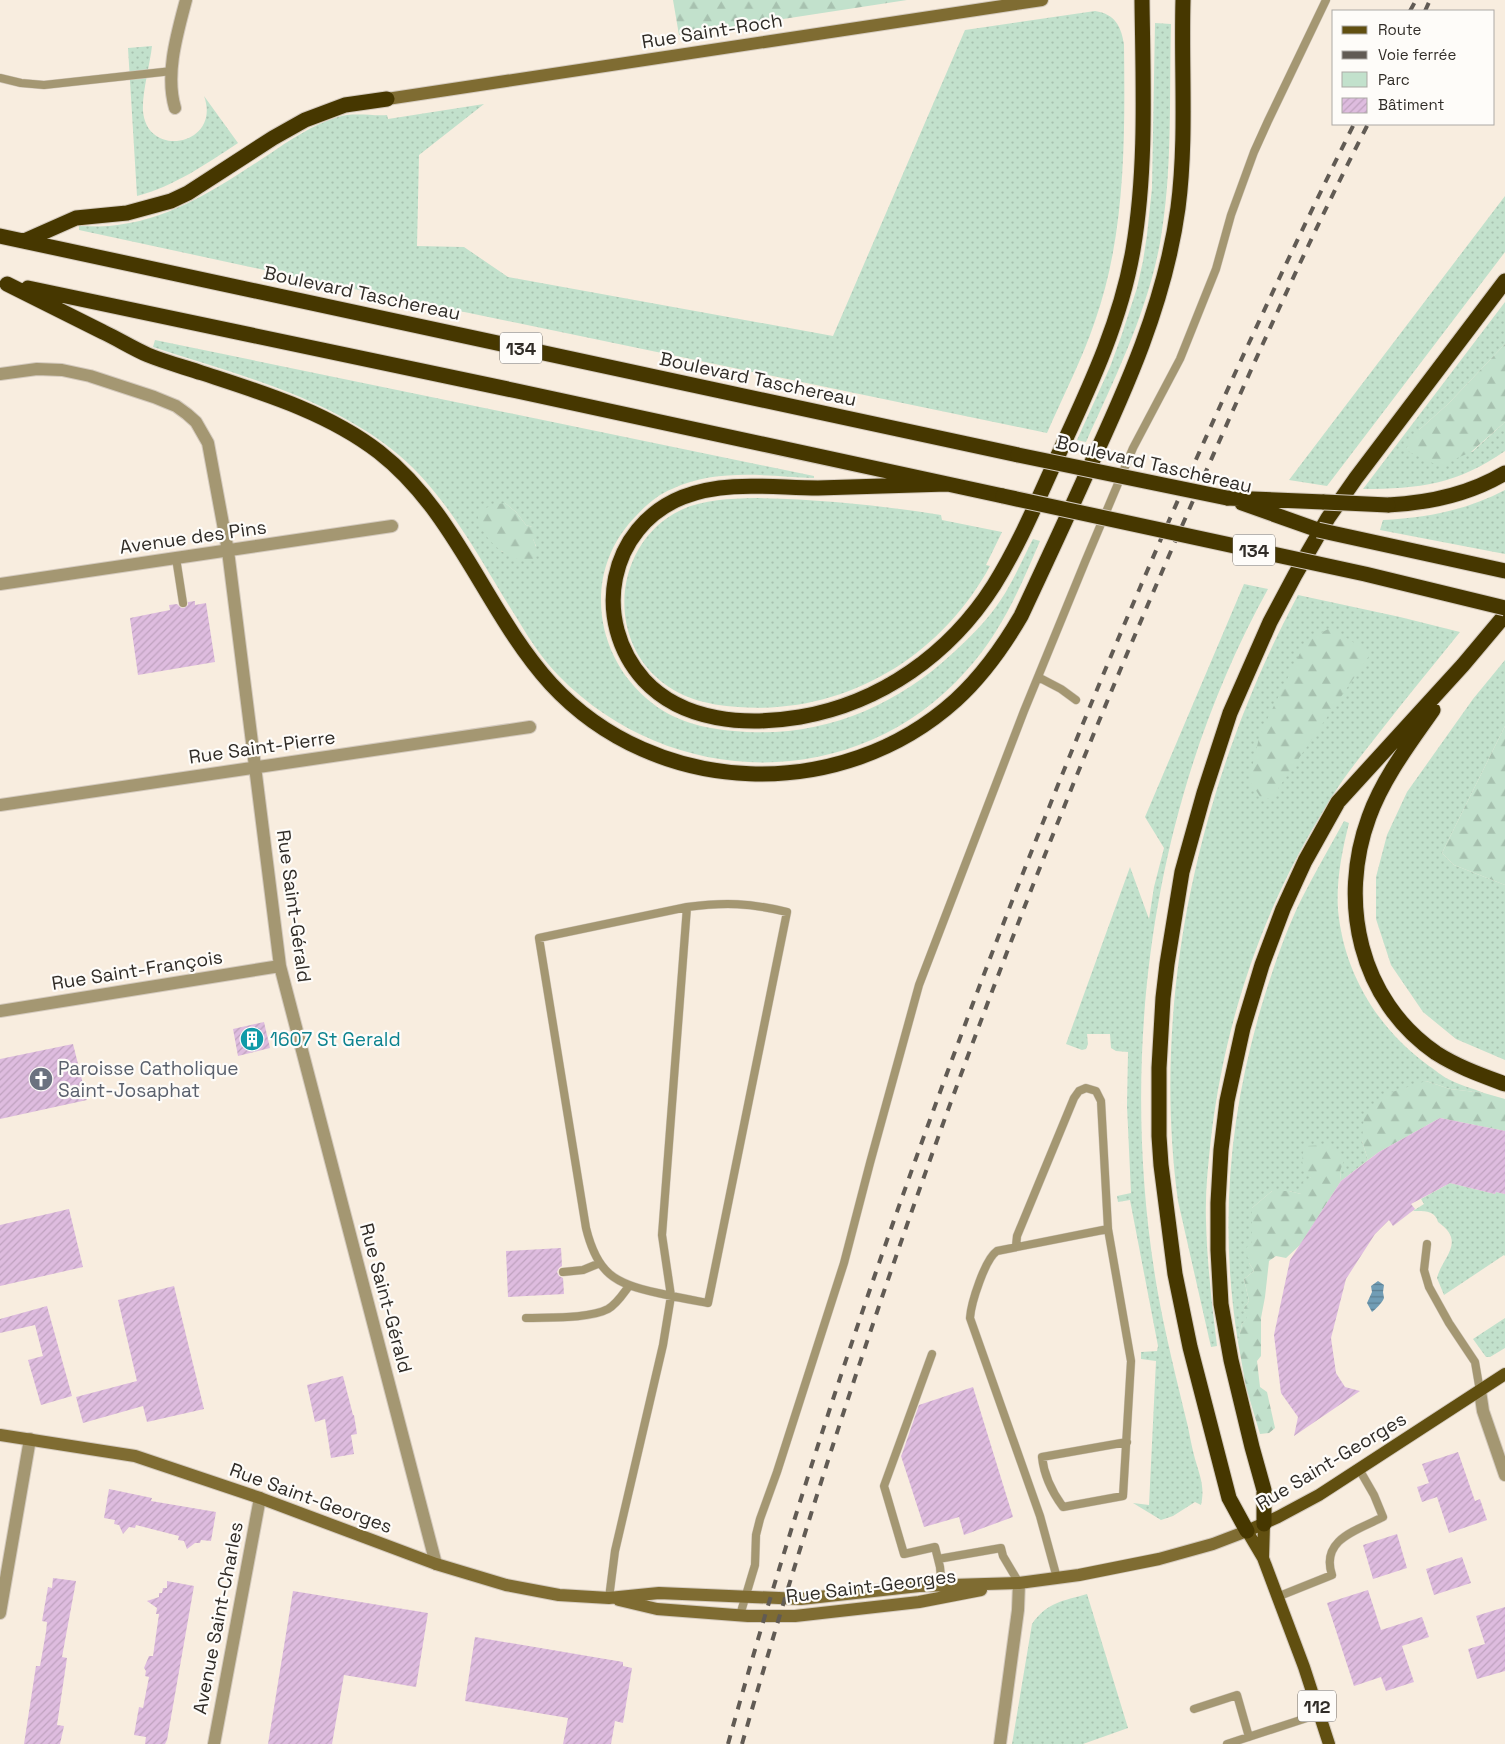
<svg xmlns="http://www.w3.org/2000/svg" width="1505" height="1744" font-family="'Space Grotesk',sans-serif">
  <style>
    .green { fill: url(#green-dots); fill-rule: evenodd }
    .forest { fill: url(#forest-firs) }
    .water { fill: url(#water-rules) }
    .building { fill: url(#building-hatch) }
    .lines { fill: none; stroke-linecap: round; stroke-linejoin: round }
    .lane-casing { stroke: #d4cabe; stroke-width: 9 }
    .street-casing { stroke: #d4cabe; stroke-width: 14 }
    .secondary-casing { stroke: #d4cabe; stroke-width: 14 }
    .primary-casing { stroke: #d4cabe; stroke-width: 14 }
    .highway-casing { stroke: #d4cabe; stroke-width: 17 }
    .lane { stroke: #a49772; stroke-width: 8 }
    .street { stroke: #a49772; stroke-width: 12 }
    .secondary { stroke: #7f6c32; stroke-width: 12 }
    .primary { stroke: #614f10; stroke-width: 12 }
    .highway { stroke: #463700; stroke-width: 15 }
    .rail { stroke: #615b54; stroke-width: 4; stroke-dasharray: 9 9; stroke-linecap: butt }
    .highway-bridge-casing { stroke: #d4cabe; stroke-width: 17; stroke-linecap: butt }
    .highway-bridge { stroke: #463700; stroke-width: 15 }
    .labels { text-anchor: middle; dominant-baseline: central; stroke-width: 4.5; stroke-linejoin: round; paint-order: stroke }
    .shield { fill: #fefcf9; stroke: #6e6a66; stroke-width: 1 }
    .shield-label { font-size: 18px; font-weight: bold; fill: #302c27 }
    .street-label { font-size: 19px; fill: #302c27; stroke: #fefcf9 }
    .culture-label { font-size: 19px; fill: #0d838f; stroke: #fefcf9; text-anchor: start }
    .worship-label { font-size: 19px; fill: #5b616d; stroke: #fefcf9; text-anchor: start }
  </style>
  <defs>
    <pattern id="green-dots" width="8" height="8" patternUnits="userSpaceOnUse" patternTransform="scale(1.25)"><rect width="8" height="8" fill="#c2e1cc"/><path d="M2 2h.1M6 6h.1" fill="none" stroke="#a7c1af" stroke-width="1.8" stroke-linecap="round"/></pattern>
    <pattern id="forest-firs" width="22" height="20" patternUnits="userSpaceOnUse" patternTransform="scale(1.25)"><rect width="22" height="20" fill="#c2e1cc"/><path d="M5 1l3.5 6h-7zM16 11l3.5 6h-7z" fill="#a7c1af"/></pattern>
    <pattern id="water-rules" width="6" height="5" patternUnits="userSpaceOnUse" patternTransform="scale(1.25)"><rect width="6" height="5" fill="#719db5"/><path d="M0 2.5h6" fill="none" stroke="#5d8093"/></pattern>
    <pattern id="building-hatch" width="6" height="6" patternUnits="userSpaceOnUse" patternTransform="scale(1.25)"><rect width="6" height="6" fill="#debcdf"/><path d="M-1 1l2-2M0 6l6-6M5 7l2-2" fill="none" stroke="#bfa2bf"/></pattern>
  </defs>
  <rect width="100%" height="100%" fill="#f8eddf"/>
  <path class="green" d="M1095 11C1115 14 1121 26 1124 44 1125 137 1126 233 1095 321 1082 360 1063 396 1047 433L306 279 79 230V226C89 226 99 227 109 226 170 221 219 187 268 155 290 140 312 125 338 117 353 112 371 116 387 115L388 119 484 104 419 155 417 246 464 247 508 277 833 336 965 30Z
    M1155 23 1171 24C1169 97 1173 171 1160 243 1147 313 1115 378 1086 442L1077 440 1110 367 1121 337 1137 288 1143 261 1147 235 1152 188Z
    M152 46C150 64 142 93 143 111 147 160 222 145 204 96L238 143C206 164 175 186 137 196L128 48Z
    M1505 196V252L1327 486 1289 480Z
    M1505 302V344L1448 404 1419 430 1472 452 1505 422V451C1458 484 1419 489 1363 489Z
    M155 340 814 476V478C766 476 717 468 672 489 657 495 645 506 634 518 582 573 594 658 652 703 680 725 713 730 747 732 825 736 896 706 953 653 970 637 987 621 1000 601 1013 582 1022 560 1033 539L1040 541C1020 588 1001 633 966 671 858 793 671 791 559 676 543 660 530 640 518 620 482 564 451 500 400 456 330 397 238 375 153 347ZM505 503 516 512 526 525 532 527 533 539 536 546 519 559 501 551Z
    M1505 490V554L1380 530 1383 520C1426 518 1467 510 1505 490Z
    M755 498C818 499 879 505 941 515L942 520 1002 532 986 565 990 566C940 658 844 715 738 707 707 705 678 698 655 676 605 628 618 540 681 510 704 499 730 499 755 498Z
    M1244 584 1268 589C1152 799 1117 1052 1157 1288 1165 1334 1177 1381 1188 1427 1190 1437 1192 1448 1195 1459 1200 1476 1205 1487 1201 1505L1195 1502 1173 1516 1161 1520 1133 1503 1149 1505 1156 1361 1141 1359V1352L1157 1351 1158 1346 1130 1200 1118 1202 1117 1196 1131 1193 1127 1106 1128 1052 1116 1051 1111 1048 1110 1034H1087L1088 1044 1086 1049 1082 1050 1066 1044 1130 867 1149 919 1154 887 1164 848 1145 817Z
    M1298 595 1400 617 1460 632C1433 666 1405 699 1379 733 1362 755 1344 776 1330 800 1265 902 1225 1018 1211 1138 1208 1166 1205 1193 1206 1221 1207 1263 1212 1304 1217 1346L1211 1347 1178 1201C1150 995 1201 777 1298 595Z
    M1505 660V726L1442 853 1454 865 1505 885V1060L1456 1039 1423 1012 1391 965 1376 919V877L1387 835 1407 792 1473 699Z
    M1344 821 1349 823C1342 851 1336 880 1338 910 1344 974 1378 1029 1429 1066 1435 1070 1442 1076 1448 1079 1459 1085 1472 1088 1484 1093L1450 1089 1426 1081 1362 1141 1368 1160 1341 1181 1340 1171 1311 1177 1301 1194 1289 1191H1272L1252 1208V1242L1249 1263 1254 1271 1244 1279 1249 1301 1244 1308 1248 1319 1242 1324 1238 1342C1219 1225 1229 1114 1263 1001 1274 966 1286 930 1302 898 1315 872 1330 847 1344 821Z
    M1450 1183 1495 1194 1496 1192 1505 1194V1256L1504 1255 1444 1295 1437 1278C1442 1257 1467 1242 1438 1222 1435 1210 1424 1211 1413 1211L1424 1204 1421 1199Z
    M1505 1318V1348L1490 1357H1486L1473 1339Z
    M1087 1594 1128 1728 1083 1744H1012L1032 1624C1047 1602 1063 1601 1087 1594Z"/>
  <path class="forest" d="M673 0H907L679 35Z
    M1505 344V422L1471 452 1439 466 1405 450 1419 430 1448 404Z
    M505 503 516 512 526 525 532 527 535 532 533 539C537 547 537 551 533 559 511 566 477 536 478 513 485 507 496 504 505 503Z
    M1330 628 1371 653 1273 796 1263 801 1249 780 1260 734 1306 641Z
    M1505 726V885L1454 865 1442 853Z
    M1426 1081 1450 1089 1484 1093 1505 1099V1131L1440 1118 1379 1152 1368 1160 1362 1141 1364 1116 1383 1095Z
    M1331 1145 1345 1158 1340 1171 1341 1181 1300 1245 1286 1258 1276 1256 1269 1261 1265 1297 1261 1318V1356L1257 1361 1260 1387 1267 1392 1275 1428 1269 1433 1260 1434 1246 1387 1238 1342 1242 1324 1247 1319 1244 1308 1249 1301 1244 1279 1254 1271 1249 1263 1245 1249 1252 1242V1208L1272 1191H1289L1301 1194V1184L1311 1177C1300 1167 1301 1159 1305 1146Z"/>
  <path class="water" d="M1378 1281 1384 1285 1383 1292 1384 1298C1382 1303 1376 1309 1372 1312L1367 1303 1372 1292 1371 1286Z"/>
  <path class="building" d="M195 601V605L206 603 215 662 138 675 130 618 170 610 169 605 177 604 181 608H184L188 605V602Z
    M264 1022 270 1048 238 1056 233 1029Z
    M73 1044 87 1100 0 1119V1059Z
    M1440 1118 1505 1131V1194L1496 1192 1495 1194 1450 1183 1411 1204 1415 1209 1393 1226 1389 1220 1375 1234 1346 1279 1331 1338 1336 1373 1345 1387 1360 1391 1294 1436 1298 1417 1281 1393 1274 1335 1290 1260 1341 1181 1379 1152Z
    M69 1209 83 1267 0 1286V1225Z
    M561 1248 562 1266 559 1268 557 1272 559 1276 563 1278 564 1294 508 1297 506 1251Z
    M174 1286 204 1409 147 1422 143 1406 83 1423 76 1397 137 1381 118 1300Z
    M47 1306 72 1396 41 1405 28 1360 43 1356 35 1325 0 1333V1319Z
    M343 1376 353 1415H354L357 1434 351 1435 354 1454 331 1458 325 1419 315 1422 307 1385Z
    M973 1387 1013 1517 964 1535 959 1517 924 1527 901 1456 902 1454 919 1405Z
    M1458 1452 1475 1501 1480 1499 1487 1520 1449 1533 1437 1497 1422 1502 1417 1487 1429 1483 1422 1464Z
    M109 1489 152 1498 151 1501 216 1512 211 1541 201 1540 200 1543H195L187 1549 184 1541 178 1540 179 1536 136 1525 135 1528 129 1527 123 1534 119 1525 114 1524 115 1520 104 1518Z
    M1397 1534 1407 1568 1373 1579 1363 1545Z
    M1462 1557 1471 1583 1434 1595 1426 1569Z
    M53 1578 76 1581 62 1657 67 1658 57 1725 64 1726 60 1744H24L36 1666H40L46 1632 47 1622 42 1621 48 1587 52 1588Z
    M167 1581 194 1586 167 1740 165 1744H145L146 1737 134 1735 139 1707 143 1708 149 1677 145 1676 146 1671 144 1668 149 1656H153L159 1614H156L157 1608 147 1601 159 1597V1593H162L163 1588H167Z
    M1368 1590 1381 1630 1422 1617 1429 1637 1402 1646 1414 1682 1386 1691 1381 1677 1354 1686 1327 1603Z
    M293 1591 428 1613 416 1687 344 1675 332 1744H268Z
    M1505 1607V1671L1477 1679 1468 1649 1485 1644 1476 1616Z
    M475 1637 623 1662V1666L632 1668 623 1723 615 1721 611 1744H563L568 1718 465 1701Z"/>
  <g class="lines">
    <g class="lane-casing">
      <path id="lane" d="M0 78 21 83 44 85 172 71
        M176 558 183 603
        M1038 677 1061 689 1076 700
        M1427 1244 1424 1270 1429 1287 1449 1323 1475 1362 1480 1391
        M1016 1246 1017 1236 1074 1098 1079 1091 1086 1088 1096 1091 1101 1101 1108 1229
        M563 1272 583 1270 600 1263
        M526 1318C548 1317 589 1319 608 1309 617 1304 623 1294 629 1286
        M932 1354 884 1486 904 1554 935 1547 940 1567 942 1588
        M938 1559 1001 1548 1003 1556 1019 1583
        M1057 1578 1040 1516 970 1318C971 1303 985 1259 997 1251L1108 1229 1131 1361 1123 1496 1063 1507C1052 1492 1044 1476 1042 1457L1127 1442
        M1277 1597 1332 1575C1320 1539 1358 1530 1383 1517L1374 1495 1359 1469
        M609 1598 615 1551 663 1345 671 1296 662 1235 687 907 539 938 586 1228C597 1273 614 1284 658 1293 675 1297 692 1300 708 1303L787 912C750 903 725 902 687 907
        M740 1615 755 1565 756 1535 760 1519 777 1472 844 1263 870 1163 919 985 1024 711 1085 562 1133 448 1180 359 1216 269 1231 215 1254 152 1268 121 1326 0
        M1194 1709 1237 1695 1249 1737
        M1227 1744 1319 1714"/>
    </g>
    <g class="street-casing">
      <path id="street" d="M175 108C165 74 177 34 186 0
        M0 374 37 369 62 370 90 376 154 397 176 406 187 414 196 422 208 443 228 551 280 966 436 1564
        M0 584 392 526
        M0 805 530 727
        M0 1011 280 966
        M1480 1391 1483 1411 1505 1475
        M0 1613 30 1439
        M214 1744 260 1498
        M1000 1744 1018 1610 1019 1583"/>
    </g>
    <g class="secondary-casing">
      <path id="secondary" d="M387 99 1042 0
        M0 1435 135 1456 260 1498 436 1564 506 1585 559 1595 609 1598 659 1593 801 1599 919 1586 1019 1583 1079 1575 1159 1559 1213 1544 1247 1531
        M619 1600 657 1609 748 1616H795L919 1602 981 1590"/>
    </g>
    <g class="primary-casing">
      <path id="primary" d="M1263 1558 1264 1524
        M1329 1744 1304 1667 1263 1558 1247 1531 1278 1517 1319 1495 1505 1374"/>
    </g>
    <g class="highway-casing">
      <path id="highway" d="M0 236 1018 455
        M24 241 76 218 127 213 171 201 188 193 273 138 305 120 345 105 387 99
        M7 284C39 300 71 316 103 332 118 339 132 348 148 355 165 362 184 367 202 373 263 393 327 412 379 452 457 513 486 612 551 684 656 798 841 804 956 700 982 676 1003 647 1021 616 1043 569 1065 522 1086 475 1126 389 1165 303 1178 208 1187 139 1181 69 1183 0
        M28 288 517 391 1003 496
        M947 484C904 485 861 487 818 488 774 488 726 480 683 497 608 527 591 621 644 680 683 722 746 726 800 717 881 703 950 654 994 585 1021 542 1040 494 1061 449 1091 384 1121 320 1133 250 1147 168 1143 83 1142 0
        M1227 498 1324 502
        M1242 503 1318 530
        M1388 505C1428 503 1470 494 1505 473
        M1433 710C1410 743 1383 778 1369 817 1338 901 1359 1000 1436 1053 1458 1067 1481 1075 1505 1084
        M1264 1524V1490L1252 1447 1231 1360 1221 1304 1218 1250V1203L1221 1150 1227 1101 1243 1028 1262 965 1283 909 1305 861 1338 802 1463 665 1505 615
        M1247 1531 1229 1498 1190 1347 1175 1274 1161 1165 1159 1136V1068L1163 998 1167 964 1182 872 1204 793 1230 713 1270 622 1295 575 1328 518 1356 478 1505 281"/>
    </g>
    <use href="#lane" class="lane"/>
    <use href="#street" class="street"/>
    <use href="#secondary" class="secondary"/>
    <use href="#primary" class="primary"/>
    <use href="#highway" class="highway"/>
    <path class="rail" d="M1410 11 1416 0
      M1425 11 1430 0
      M728 1744C796 1500 877 1260 966 1022 1080 717 1209 416 1354 124
      M742 1744C859 1335 1004 935 1174 544 1236 403 1298 261 1368 124"/>
    <g class="highway-bridge-casing">
      <path id="highway-bridge" d="M1018 455 1227 498
        M1003 496 1365 574 1505 608
        M1324 502 1388 505
        M1318 530 1505 571"/>
    </g>
    <use href="#highway-bridge" class="highway-bridge"/>
  </g>
  <defs>
    <g id="building-disc" transform="scale(1.25)"><circle r="9.5" fill="#0f9aa8" stroke="#fefcf9"/><path d="M-4-6H4V6H1V3H-1V6H-4ZM-2.5-4.3h1.7v1.8h-1.7ZM.8-4.3h1.7v1.8H.8ZM-2.5-1h1.7V.8h-1.7ZM.8-1h1.7V.8H.8Z" fill="#fff"/></g>
    <g id="church-disc" transform="scale(1.25)"><circle r="9.5" fill="#6b7280" stroke="#fefcf9"/><path d="M-1.2-6h2.4v3.5h3.3v2.4h-3.3V6h-2.4V-.1h-3.3v-2.4h3.3Z" fill="#fff"/></g>
  </defs>
  <g fill-rule="evenodd">
    <use href="#building-disc" x="252" y="1039"/>
    <use href="#church-disc" x="41" y="1079"/>
  </g>
  <g class="labels">
    <g class="shield">
      <rect x="500" y="332.5" width="42" height="31" rx="4"/>
      <rect x="1233" y="534.5" width="42" height="31" rx="4"/>
      <rect x="1298" y="1690.5" width="38" height="31" rx="4"/>
    </g>
    <g class="shield-label">
      <text x="521" y="348">134</text>
      <text x="1254" y="550">134</text>
      <text x="1317" y="1706">112</text>
    </g>
    <g class="street-label">
      <text transform="translate(712 31) rotate(-9)">Rue Saint-Roch</text>
      <text transform="translate(362 293) rotate(12)">Boulevard Taschereau</text>
      <text transform="translate(758 379) rotate(12)">Boulevard Taschereau</text>
      <text transform="translate(1154 464) rotate(13)">Boulevard Taschereau</text>
      <text transform="translate(193 537) rotate(-8)">Avenue des Pins</text>
      <text transform="translate(262 747) rotate(-8)">Rue Saint-Pierre</text>
      <text transform="translate(294 906) rotate(82)">Rue Saint-Gérald</text>
      <text transform="translate(137 970) rotate(-9)">Rue Saint-François</text>
      <text transform="translate(386 1298) rotate(75)">Rue Saint-Gérald</text>
      <text transform="translate(1331 1461) rotate(-31)">Rue Saint-Georges</text>
      <text transform="translate(311 1498) rotate(20)">Rue Saint-Georges</text>
      <text transform="translate(871 1586) rotate(-7)">Rue Saint-Georges</text>
      <text transform="translate(218 1618) rotate(-79)">Avenue Saint-Charles</text>
    </g>
    <g class="culture-label">
      <text x="270" y="1039">1607 St Gerald</text>
    </g>
    <g class="worship-label">
      <text x="58" y="1068">Paroisse Catholique<tspan x="58" dy="22">Saint-Josaphat</tspan></text>
    </g>
  </g>
  <rect x="1332" y="10" width="162" height="115" fill="#fefcf9" stroke="#aca9a5"/>
  <rect x="1342" y="26" width="25" height="8" fill="#614f10" stroke="#aca9a5"/>
  <text x="1378" y="35" font-size="15" fill="#302c27">Route</text>
  <rect x="1342" y="51" width="25" height="8" fill="#615b54" stroke="#aca9a5"/>
  <text x="1378" y="60" font-size="15" fill="#302c27">Voie ferrée</text>
  <rect x="1342" y="72" width="25" height="15" fill="#c2e1cc" stroke="#aca9a5"/>
  <text x="1378" y="85" font-size="15" fill="#302c27">Parc</text>
  <rect x="1342" y="98" width="25" height="15" fill="url(#building-hatch)" stroke="#aca9a5"/>
  <text x="1378" y="110" font-size="15" fill="#302c27">Bâtiment</text>
</svg>
